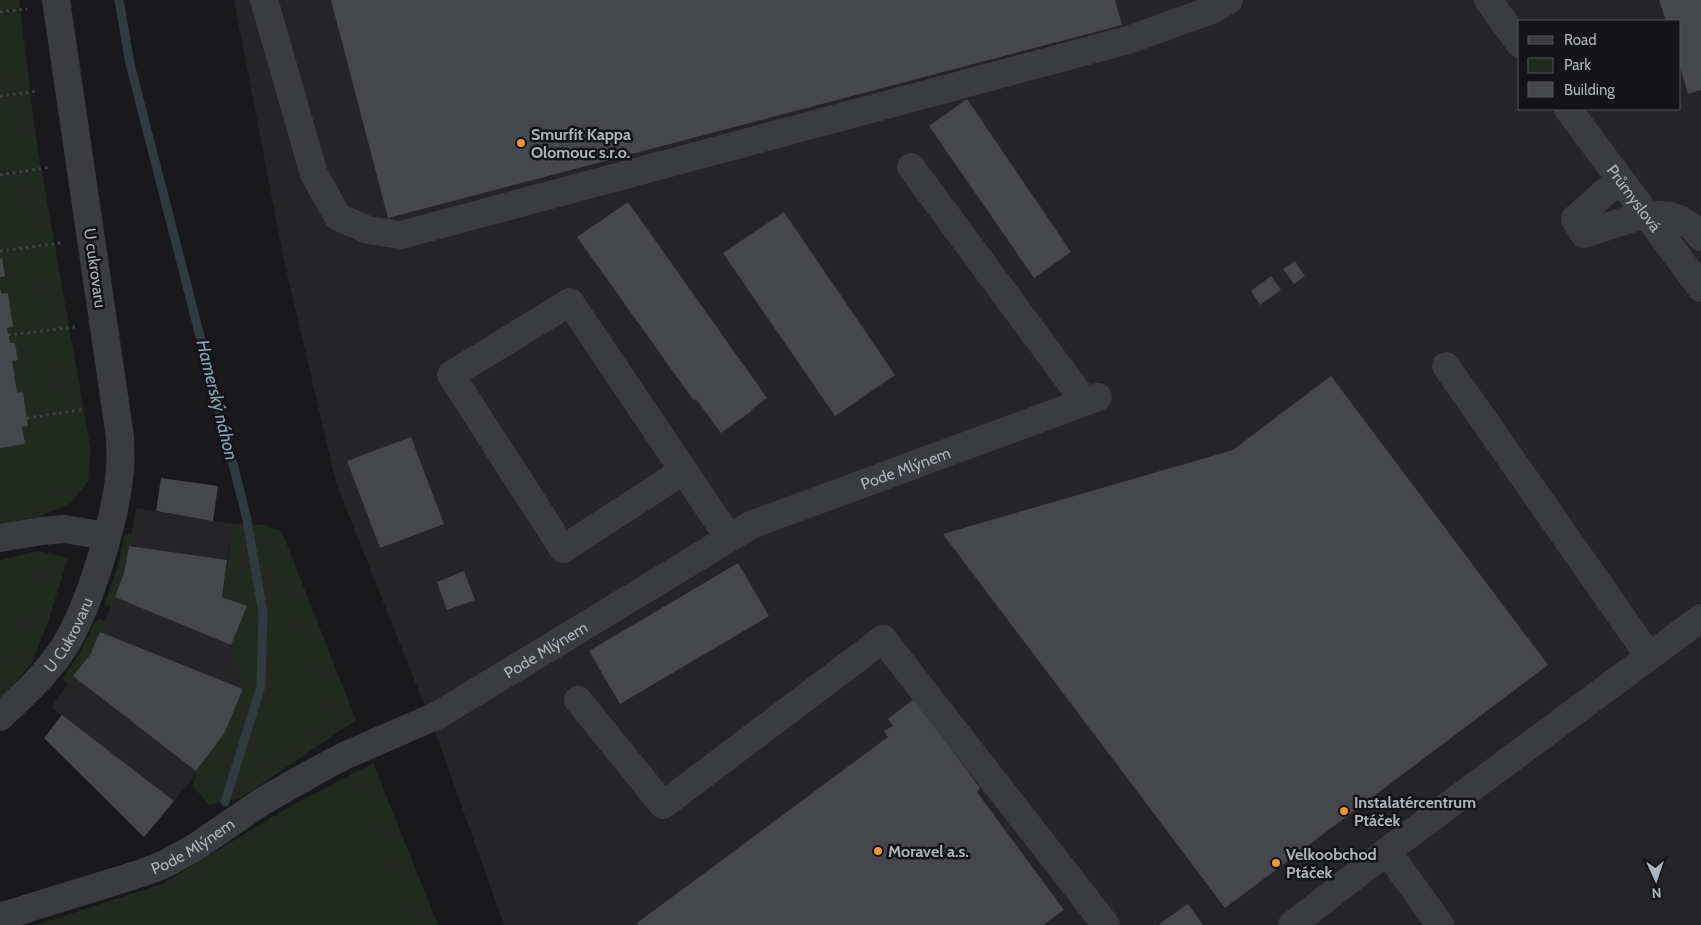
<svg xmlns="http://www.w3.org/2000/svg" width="1701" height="925" font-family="Cabin,sans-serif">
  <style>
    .built { fill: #252528; fill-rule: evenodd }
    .green { fill: #212921 }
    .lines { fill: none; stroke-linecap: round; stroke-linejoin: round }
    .stream { stroke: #2f3b3f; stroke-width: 9 }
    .building { fill: #46474b }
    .path { stroke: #404347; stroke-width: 3; stroke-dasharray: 2.5 4; stroke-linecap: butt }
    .minor { stroke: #3a3c40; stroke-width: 28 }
    .poi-dot { fill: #ed943f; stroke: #141416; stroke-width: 2 }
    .labels { text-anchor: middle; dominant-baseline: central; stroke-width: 5; stroke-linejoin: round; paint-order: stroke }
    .poi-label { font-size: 16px; font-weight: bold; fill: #acb3ba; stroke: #141416; text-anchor: start }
    .street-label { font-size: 16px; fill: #acb3ba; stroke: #141416 }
    .water-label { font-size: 18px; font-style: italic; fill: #84a6b4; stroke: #141416 }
  </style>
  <rect width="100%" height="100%" fill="#19191b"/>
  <path class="built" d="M234 0H1701V925H504L437 737 336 483 283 256ZM1520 21H1680V109H1520Z
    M136 508 233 524 221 597 247 606 255 653 243 689 224 734 196 771 191 781 144 837 44 738 62 715 51 708 73 676 100 632 115 597 129 546Z"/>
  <path class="green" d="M0 0H19L36 138 91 451 88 481 71 503 41 516 0 526Z
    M233 524 265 525 282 532 356 720 241 798 209 805 193 786 196 771 224 734 243 689 231 645 247 606 222 597Z
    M125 534 134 535 131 546 129 547 124 573 112 607 105 603 117 568Z
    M39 551 68 558 48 622 31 664 0 700V560Z
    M99 619 106 621 107 624 103 632H100L90 655 74 676 75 678 70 685 63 680 64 676 79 654 95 623Z
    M373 763 438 925H36L162 884 289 807Z"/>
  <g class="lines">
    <path class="stream" d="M119 0 130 64 246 515 263 613 261 686 225 802"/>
  </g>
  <path class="building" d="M331 0H1115L1122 25 388 218Z
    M1659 0H1701V90L1688 94 1680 67V21H1666Z
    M967 99 1071 252 1034 278 929 126Z
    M628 202 767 398 751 410 752 411 721 433 696 399 694 401 577 237Z
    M784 212 895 375 835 416 723 253Z
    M2 258 5 276 0 277V259Z
    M1295 261 1305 276 1294 284 1283 269Z
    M1271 276 1281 290 1260 305 1251 291Z
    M0 289 2 294 8 293 13 327 7 328 10 343H15L18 360 12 361 17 393 23 392 28 426 22 427 25 444 0 448Z
    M1331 376 1548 665 1225 908 943 534 1233 450Z
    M411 437 444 524 380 548 347 461Z
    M161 478 218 486 213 521 156 511Z
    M129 546 227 560 222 597 247 606 231 645 115 597 124 573Z
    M738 563 769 616 620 704 589 651Z
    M464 571 475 600 447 610 437 582Z
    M100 632 243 689 224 734 196 771 73 676 90 655Z
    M914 699 980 788 977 792 1064 910 1043 925H638L637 923 888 737 884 731 893 726 888 719Z
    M62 715 174 801 144 837 44 738Z
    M1188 904 1203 925H1160L1159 924Z"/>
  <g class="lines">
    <path class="path" d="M0 12 27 9
      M0 96 39 91
      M0 175 51 167
      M0 251 61 243
      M8 335 75 327
      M27 418 85 409"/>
    <g class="minor">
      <path d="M264 0 314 174 338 217 368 230 401 235 1128 40 1214 9 1229 0"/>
      <path d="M1488 0 1520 44"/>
      <path id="s1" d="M1568 109 1701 288"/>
      <path d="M911 167 1085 402"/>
      <path d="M1620 179 1575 219 1584 234 1646 214 1670 216 1681 220 1692 227 1701 237"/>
      <path d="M1446 366 1649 656"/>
      <path d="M683 471 563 549 451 375 570 302 729 538"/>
      <path d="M0 538 42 531 64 529 107 536"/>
      <path d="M578 700 663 805 883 639 1106 925"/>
      <path id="s2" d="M0 717C23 695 49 672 66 644 91 602 115 520 120 471 121 460 120 448 120 437L56 0"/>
      <path d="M1387 851 1701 618"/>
      <path id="s3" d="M0 917 142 873 165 864 194 848 263 801 312 773 344 756 438 715 751 525 1098 397"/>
      <path d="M1292 925 1387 851 1440 925"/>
    </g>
  </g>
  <g class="poi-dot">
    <circle cx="521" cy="143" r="5"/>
    <circle cx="1344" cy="811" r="5"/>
    <circle cx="878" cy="851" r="5"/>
    <circle cx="1276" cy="863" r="5"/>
  </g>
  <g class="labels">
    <g class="poi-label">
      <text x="531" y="134">Smurfit Kappa<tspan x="531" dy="18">Olomouc s.r.o.</tspan></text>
      <text x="1354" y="802">Instalatércentrum<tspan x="1354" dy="18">Ptáček</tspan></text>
      <text x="888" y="851">Moravel a.s.</text>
      <text x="1286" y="854">Velkoobchod<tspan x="1286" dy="18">Ptáček</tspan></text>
    </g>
    <g class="street-label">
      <text stroke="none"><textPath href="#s1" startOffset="111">Průmyslová</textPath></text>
      <text transform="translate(95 268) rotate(82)">U cukrovaru</text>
      <text stroke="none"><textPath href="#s3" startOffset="1016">Pode Mlýnem</textPath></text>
      <text stroke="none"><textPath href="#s2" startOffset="108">U Cukrovaru</textPath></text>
      <text stroke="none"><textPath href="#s3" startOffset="611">Pode Mlýnem</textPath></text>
      <text stroke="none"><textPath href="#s3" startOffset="206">Pode Mlýnem</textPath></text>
    </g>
    <g class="water-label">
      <text transform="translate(217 400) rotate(76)">Hamerský náhon</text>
    </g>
  </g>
  <rect x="1518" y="20" width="162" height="90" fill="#141416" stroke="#515458"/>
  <rect x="1528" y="36" width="25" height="8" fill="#3a3c40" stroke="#515458"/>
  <text x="1564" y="45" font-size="15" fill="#acb3ba">Road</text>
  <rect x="1528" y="58" width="25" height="15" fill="#212921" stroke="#515458"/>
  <text x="1564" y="70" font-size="15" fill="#acb3ba">Park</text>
  <rect x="1528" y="82" width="25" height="15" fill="#46474b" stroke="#515458"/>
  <text x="1564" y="95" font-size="15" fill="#acb3ba">Building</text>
  <g transform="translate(1656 880) rotate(177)" stroke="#141416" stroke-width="4" paint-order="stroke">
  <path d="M0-4L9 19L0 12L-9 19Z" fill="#acb3ba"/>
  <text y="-8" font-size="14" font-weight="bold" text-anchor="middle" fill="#acb3ba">N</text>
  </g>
</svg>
